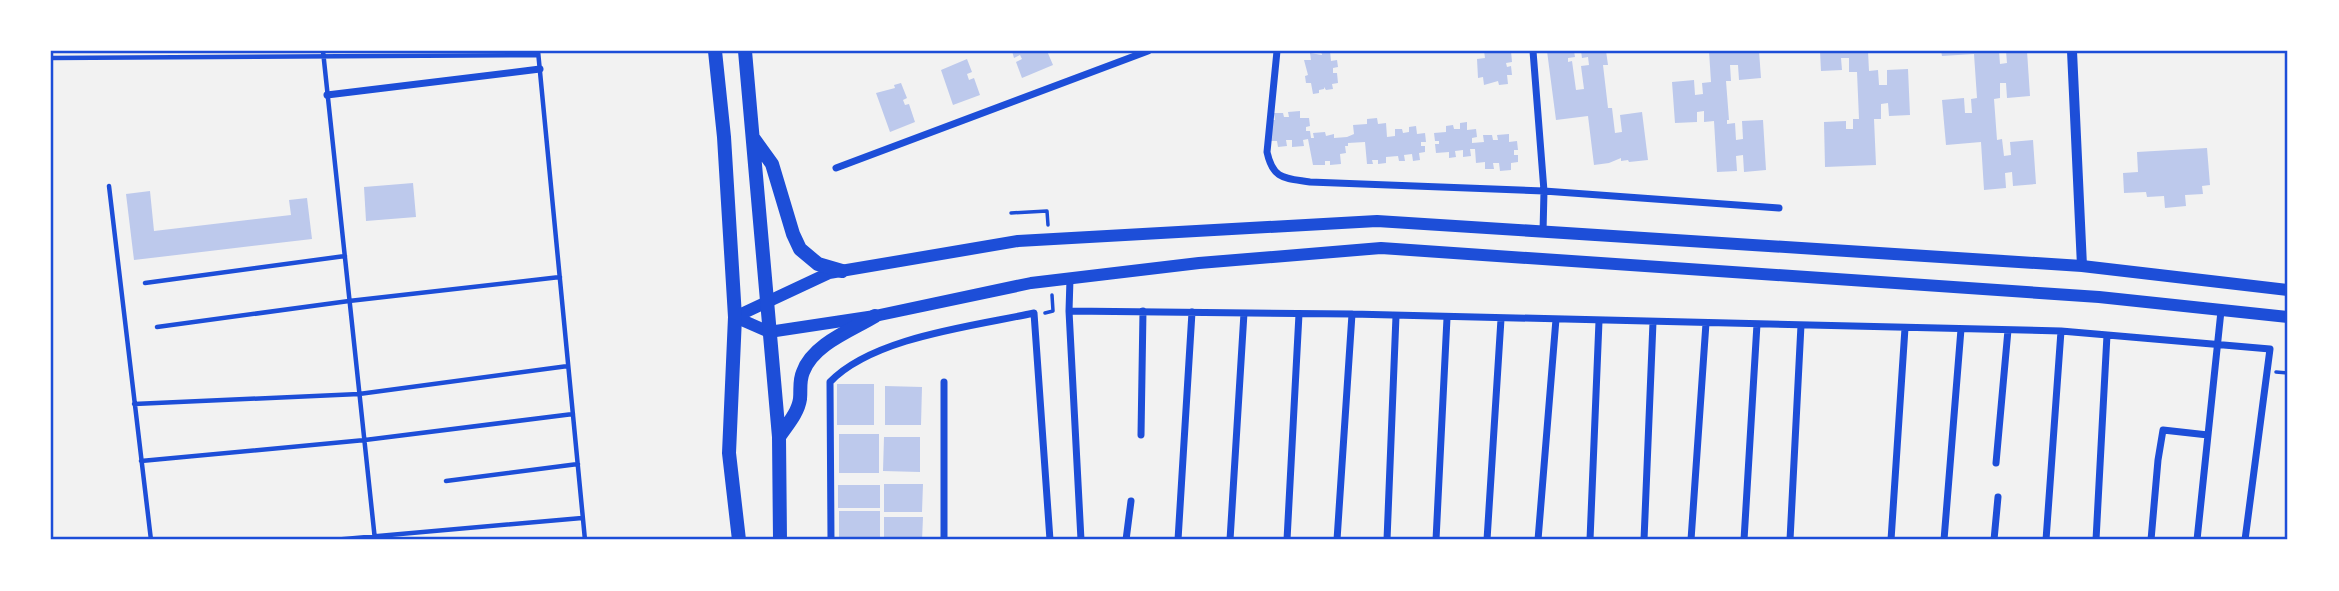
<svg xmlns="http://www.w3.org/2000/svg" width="2339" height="591" font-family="Bitter,serif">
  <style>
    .building { fill: #bdc9ec }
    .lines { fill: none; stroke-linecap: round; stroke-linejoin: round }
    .path { stroke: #1d4ed8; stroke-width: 3.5 }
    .service { stroke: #1d4ed8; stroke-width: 4.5 }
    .minor { stroke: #1d4ed8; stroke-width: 7 }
    .tertiary { stroke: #1d4ed8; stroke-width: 10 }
    .secondary { stroke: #1d4ed8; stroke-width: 12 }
    .primary { stroke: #1d4ed8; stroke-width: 14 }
    .neatline { fill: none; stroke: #1d4ed8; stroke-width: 2.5 }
  </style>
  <rect width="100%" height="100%" fill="#f2f2f2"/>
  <path class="building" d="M1012 51H1047L1053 65 1022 78 1016 62 1022 59 1020 55 1014 58Z
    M1321 51H1330L1331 61 1337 60 1338 67 1333 68V73H1337L1338 83 1332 84 1333 89 1326 90 1324 87V89L1319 90V93L1313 94 1311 83H1306L1305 76 1308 75 1304 60H1311L1310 53 1322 55Z
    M1484 51H1511L1512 62 1506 63 1507 67 1511 66 1512 75H1507L1508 84 1499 85 1498 81 1484 85 1483 77 1478 78 1477 59 1485 58Z
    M1547 51H1574L1575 57 1568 58V62L1572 61 1576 90 1584 89 1581 66 1589 65 1588 57 1582 58 1581 51H1606L1608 65H1603L1608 108H1612L1615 133 1622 132 1620 115 1642 112 1648 160 1629 162 1628 160 1621 161V158L1609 163 1594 165 1588 116 1556 120Z
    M1709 51H1759L1761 78 1739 80 1738 65H1730L1731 81H1726L1729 120H1727V124L1735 123 1736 140 1743 139 1742 121 1763 120 1766 170 1744 172 1743 155 1736 156 1737 171 1717 172 1714 121 1704 122V111L1697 112V122L1675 123 1672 82 1694 80 1695 95 1703 94 1702 83 1711 82Z
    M1820 51H1868L1869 71 1878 70 1879 85H1887V70L1908 69 1910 115 1889 116 1888 103 1881 104V119H1874L1876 165 1825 167 1824 122 1846 121V129H1853V119H1859L1857 72H1849V58H1841L1842 70 1821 71Z
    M1941 51H1999L2000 64 2007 63 2006 51H2027L2030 96 2007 98 2006 83H2000V98L1994 99 1997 140 2002 139 2004 156 2011 155 2010 142 2033 140 2036 184 2013 186 2012 172 2005 173 2006 188 1984 190 1981 142 1946 145 1942 100 1964 98 1965 113H1972L1971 99 1977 98 1974 54 1942 56Z
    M967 59 972 72 967 74 969 80 974 78 980 95 953 105 941 70Z
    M901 83 907 98 903 100 905 105 909 104 915 122 890 132 876 93 895 88 894 85Z
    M1300 111V118H1309L1310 126 1306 127V131H1310L1311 138H1314L1313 133 1325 132 1326 136 1334 134V138L1347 137 1354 134 1353 125 1367 124V119L1377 118 1378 124 1386 123 1387 137 1395 136V129H1402L1403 133 1409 132V127L1416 126 1417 134 1425 133 1426 142H1421V146H1425V152L1419 153 1420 160 1413 161 1412 154 1404 155 1405 161H1399L1398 156 1386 157V163L1378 164V160H1372L1373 164H1367L1365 142 1348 143V146H1345L1346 153 1340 154 1341 164 1330 165V161H1325V165H1313L1308 139 1303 140 1304 146 1292 147V140H1286L1287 146 1278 147 1277 141H1268L1270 120H1275L1274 113H1283L1284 117H1289L1288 112Z
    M1467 122V130L1476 129 1477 137 1472 138V143L1484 142 1483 135H1492L1493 140H1498L1497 135 1509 134V142L1517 141 1518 150H1514V155H1518V162L1511 163V170L1500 171 1499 163H1493L1494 169H1485V162L1476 163 1475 149H1470L1471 156 1463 157V150L1455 151 1456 157 1449 158V152L1436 153 1435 144H1439V141H1435L1434 133 1446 132V126L1453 125 1454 129H1460V123Z
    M2207 148 2210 185 2202 186 2203 194 2185 195 2186 206 2165 208 2164 196 2147 197 2146 192 2124 193 2123 173 2138 172 2137 152Z
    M413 183 416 217 366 221 364 187Z
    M150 191 154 231 291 215 289 200 307 198 312 239 134 260 126 194Z
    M837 384H874V425H837Z
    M885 386 922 387 921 425H885Z
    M839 434H879V473H839Z
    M884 437H920V472L883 471Z
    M884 484H923L922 512H884Z
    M838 485H880V508H838Z
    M839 511H880V540H839Z
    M884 517H923L922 540H884Z"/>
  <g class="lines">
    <path class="path" d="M1011 213 1047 211 1048 225
      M1045 313 1053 311 1052 295
      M2276 372 2288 373"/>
    <path class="service" d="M323 51 375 540
      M538 51 585 540
      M51 58 538 55
      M109 186 151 540
      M145 283 345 256
      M157 327 349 301 560 277
      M134 404 359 394 568 366
      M141 461 365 440 573 414
      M446 481 578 464
      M333 540 582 518"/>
    <path class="minor" d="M1277 51 1267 152C1273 180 1285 178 1310 182L1544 191 1779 208
      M1533 51 1544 191 1543 232
      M327 95 540 69
      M836 168 1148 51
      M1070 279 1069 311 1081 540
      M1069 311 1352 314 2061 331 2270 349 2245 540
      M1141 435 1143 311
      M1996 463 2008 330
      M831 540 830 382C873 337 974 326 1034 313L1050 540
      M944 540V382
      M1126 540 1131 501
      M1178 540 1192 312
      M1230 540 1244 313
      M1287 540 1299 314
      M1337 540 1352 314
      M1387 540 1396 316
      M1436 540 1447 318
      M1487 540 1501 319
      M1538 540 1556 319
      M1590 540 1599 321
      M1644 540 1653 322
      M1691 540 1706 323
      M1744 540 1757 324
      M1790 540 1801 325
      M1891 540 1905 328
      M1944 540 1961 329
      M1994 540 1998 497
      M2046 540 2061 331
      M2096 540 2107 335
      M2151 540 2158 460 2163 430 2208 435
      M2197 540 2221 311"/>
    <path class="tertiary" d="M2072 51 2082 266"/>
    <path class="secondary" d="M735 317 829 273 1018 241 1377 221 2082 266 2288 290
      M735 317 769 332 875 316 1031 283 1199 263 1381 248 2099 297 2288 317"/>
    <path class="primary" d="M715 51 724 137 735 317 729 453 739 540
      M745 51 779 437 780 540
      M754 139 772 164 793 234 800 249 818 264 842 271
      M779 437C787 425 798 413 800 399 801 389 799 381 803 372 813 344 852 330 875 316"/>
  </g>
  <rect width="2339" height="591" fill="none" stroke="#ffffff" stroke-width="105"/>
  <rect x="52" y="52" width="2234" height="486" class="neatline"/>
</svg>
